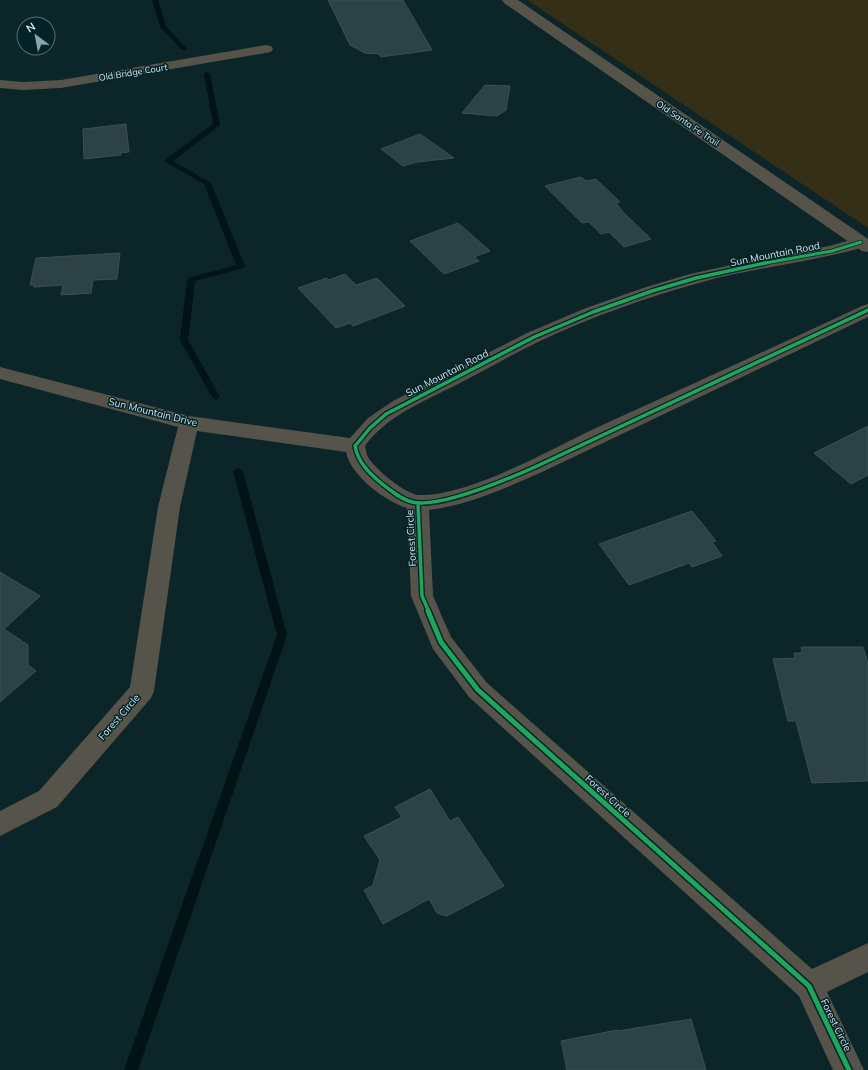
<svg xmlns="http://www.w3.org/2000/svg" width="868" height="1070" font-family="Mulish,sans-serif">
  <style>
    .green { fill: #362f17 }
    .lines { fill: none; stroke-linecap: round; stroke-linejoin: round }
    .stream { fill: #021316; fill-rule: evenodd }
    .building { fill: #2d4244; stroke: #3c5053 }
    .minor { fill: #56544a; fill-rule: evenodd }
    .tertiary { fill: #56544a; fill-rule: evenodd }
    .cycleway-far2-casing { stroke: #012227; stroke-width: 4.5 }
    .cycleway-far1-casing { stroke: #012227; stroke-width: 6 }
    .cycleway-casing { stroke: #012227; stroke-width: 8 }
    .cycleway-far2 { stroke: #20a55d; stroke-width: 3 }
    .cycleway-far1 { stroke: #20a55d; stroke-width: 3.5 }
    .cycleway { stroke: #20a55d; stroke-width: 5 }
    .labels { text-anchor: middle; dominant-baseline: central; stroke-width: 3; stroke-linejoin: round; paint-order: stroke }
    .far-street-label { font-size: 9px; fill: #d1e8ec; stroke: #012227 }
    .street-label { font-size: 10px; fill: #d1e8ec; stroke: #012227 }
  </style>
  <rect width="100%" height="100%" fill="#0c2528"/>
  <path class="green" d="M527 0H868V228Z"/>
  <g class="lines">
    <path class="stream" d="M152 0H158L166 26 186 48V50H182L160 27Z
      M207 72 210 74 220 125 173 161 211 183 245 266 244 268 195 281 188 340 220 397 216 400 212 397 180 340 187 280 188 278 236 265 204 184 164 161 213 124 204 74Z
      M238 468 243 471 287 635 138 1070H124L277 635 233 471Z"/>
  </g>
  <path class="building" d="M328 0H403L432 50 381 57 379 54 365 53 350 45Z
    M485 85 510 86 506 110 497 116 462 113Z
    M126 124 129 152 120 153 121 155 84 159 83 129Z
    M420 134 454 158 417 162 403 166 381 149Z
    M581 177 586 181 596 179 620 202 616 203 623 212 651 239 624 247 609 232 601 234 589 222 582 223 545 186Z
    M458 223 490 251 474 257 479 261 444 274 410 241Z
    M120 253 117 279 93 280 91 293 61 295 63 285 34 287V285H30L36 258Z
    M345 274 356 285 377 278 405 306 353 326 350 323 336 328 298 288 327 278 329 280Z
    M868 426V475L851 484 814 453Z
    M692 511 716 541 712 542 722 556 692 567 689 563 629 585 599 544Z
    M0 572 40 596 4 629 28 645V665L36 671 0 702Z
    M801 647H863L868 663V781L812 783 796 721H788L773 659 795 658 794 653H802Z
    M430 789 450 821 458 817 504 886 447 916 437 913 429 899 383 924 364 890 373 885 380 860 364 836 402 817 395 807Z
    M691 1019 706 1070H567L561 1041 617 1030 618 1031Z"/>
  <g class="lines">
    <path class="minor" d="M266 45 271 46 273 49 271 52 61 88 23 90 0 88V80L23 82 61 80Z
      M861 237 867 238V246C812 263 754 267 699 283 645 298 591 317 540 341 513 354 487 369 460 383 427 400 387 415 365 446 366 449 366 453 367 455 372 467 406 495 419 495 470 496 551 449 598 427 686 387 774 347 862 306L868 304V317L542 472C506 488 469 505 429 510L433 596 451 637 487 683 812 969 868 943V972L827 992 864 1070H833L799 996 469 697 433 649 411 596 407 508C386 502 350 475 346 452L197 431 180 507 154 691 151 698 57 807 0 836V811L39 791 130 687 158 507 178 427 0 379V367L189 416 350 438 368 418 393 401 527 333 586 308 646 287 690 274 745 262 829 246Z"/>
    <path class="tertiary" d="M502 0H518L868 239V252L862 251 504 3Z"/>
    <g class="cycleway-far2-casing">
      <path id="cycleway-far2" d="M760 264 832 251 861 242"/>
    </g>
    <g class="cycleway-far1-casing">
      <path id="cycleway-far1" d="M765 263 696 278 652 291 593 312 534 337 386 414 370 428 355 446C358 462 368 472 381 483 390 490 400 499 412 502 440 509 508 479 535 467L868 310
        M418 504 422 596 429 612"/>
    </g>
    <g class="cycleway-casing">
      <path id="cycleway" d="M428 611 441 642 478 690 809 986 849 1070"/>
    </g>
    <use href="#cycleway-far2" class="cycleway-far2"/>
    <use href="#cycleway-far1" class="cycleway-far1"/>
    <use href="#cycleway" class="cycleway"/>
  </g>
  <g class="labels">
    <g class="far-street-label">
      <text transform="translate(133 72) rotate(-9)">Old Bridge Court</text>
      <text transform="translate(688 123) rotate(34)">Old Santa Fe Trail</text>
    </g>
    <g class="street-label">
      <text transform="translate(775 254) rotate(-11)">Sun Mountain Road</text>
      <text transform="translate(447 373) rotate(-27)">Sun Mountain Road</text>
      <text transform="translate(153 412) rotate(14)">Sun Mountain Drive</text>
      <text transform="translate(411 538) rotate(-93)">Forest Circle</text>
      <text transform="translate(119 717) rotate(-49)">Forest Circle</text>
      <text transform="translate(608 796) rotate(42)">Forest Circle</text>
      <text transform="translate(836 1025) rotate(64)">Forest Circle</text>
    </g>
  </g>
  <g transform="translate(36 36) rotate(328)"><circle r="19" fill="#012227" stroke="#547176"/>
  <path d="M0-3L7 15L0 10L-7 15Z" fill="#8ca4a7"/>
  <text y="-6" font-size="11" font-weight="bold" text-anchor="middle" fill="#d1e8ec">N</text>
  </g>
</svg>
